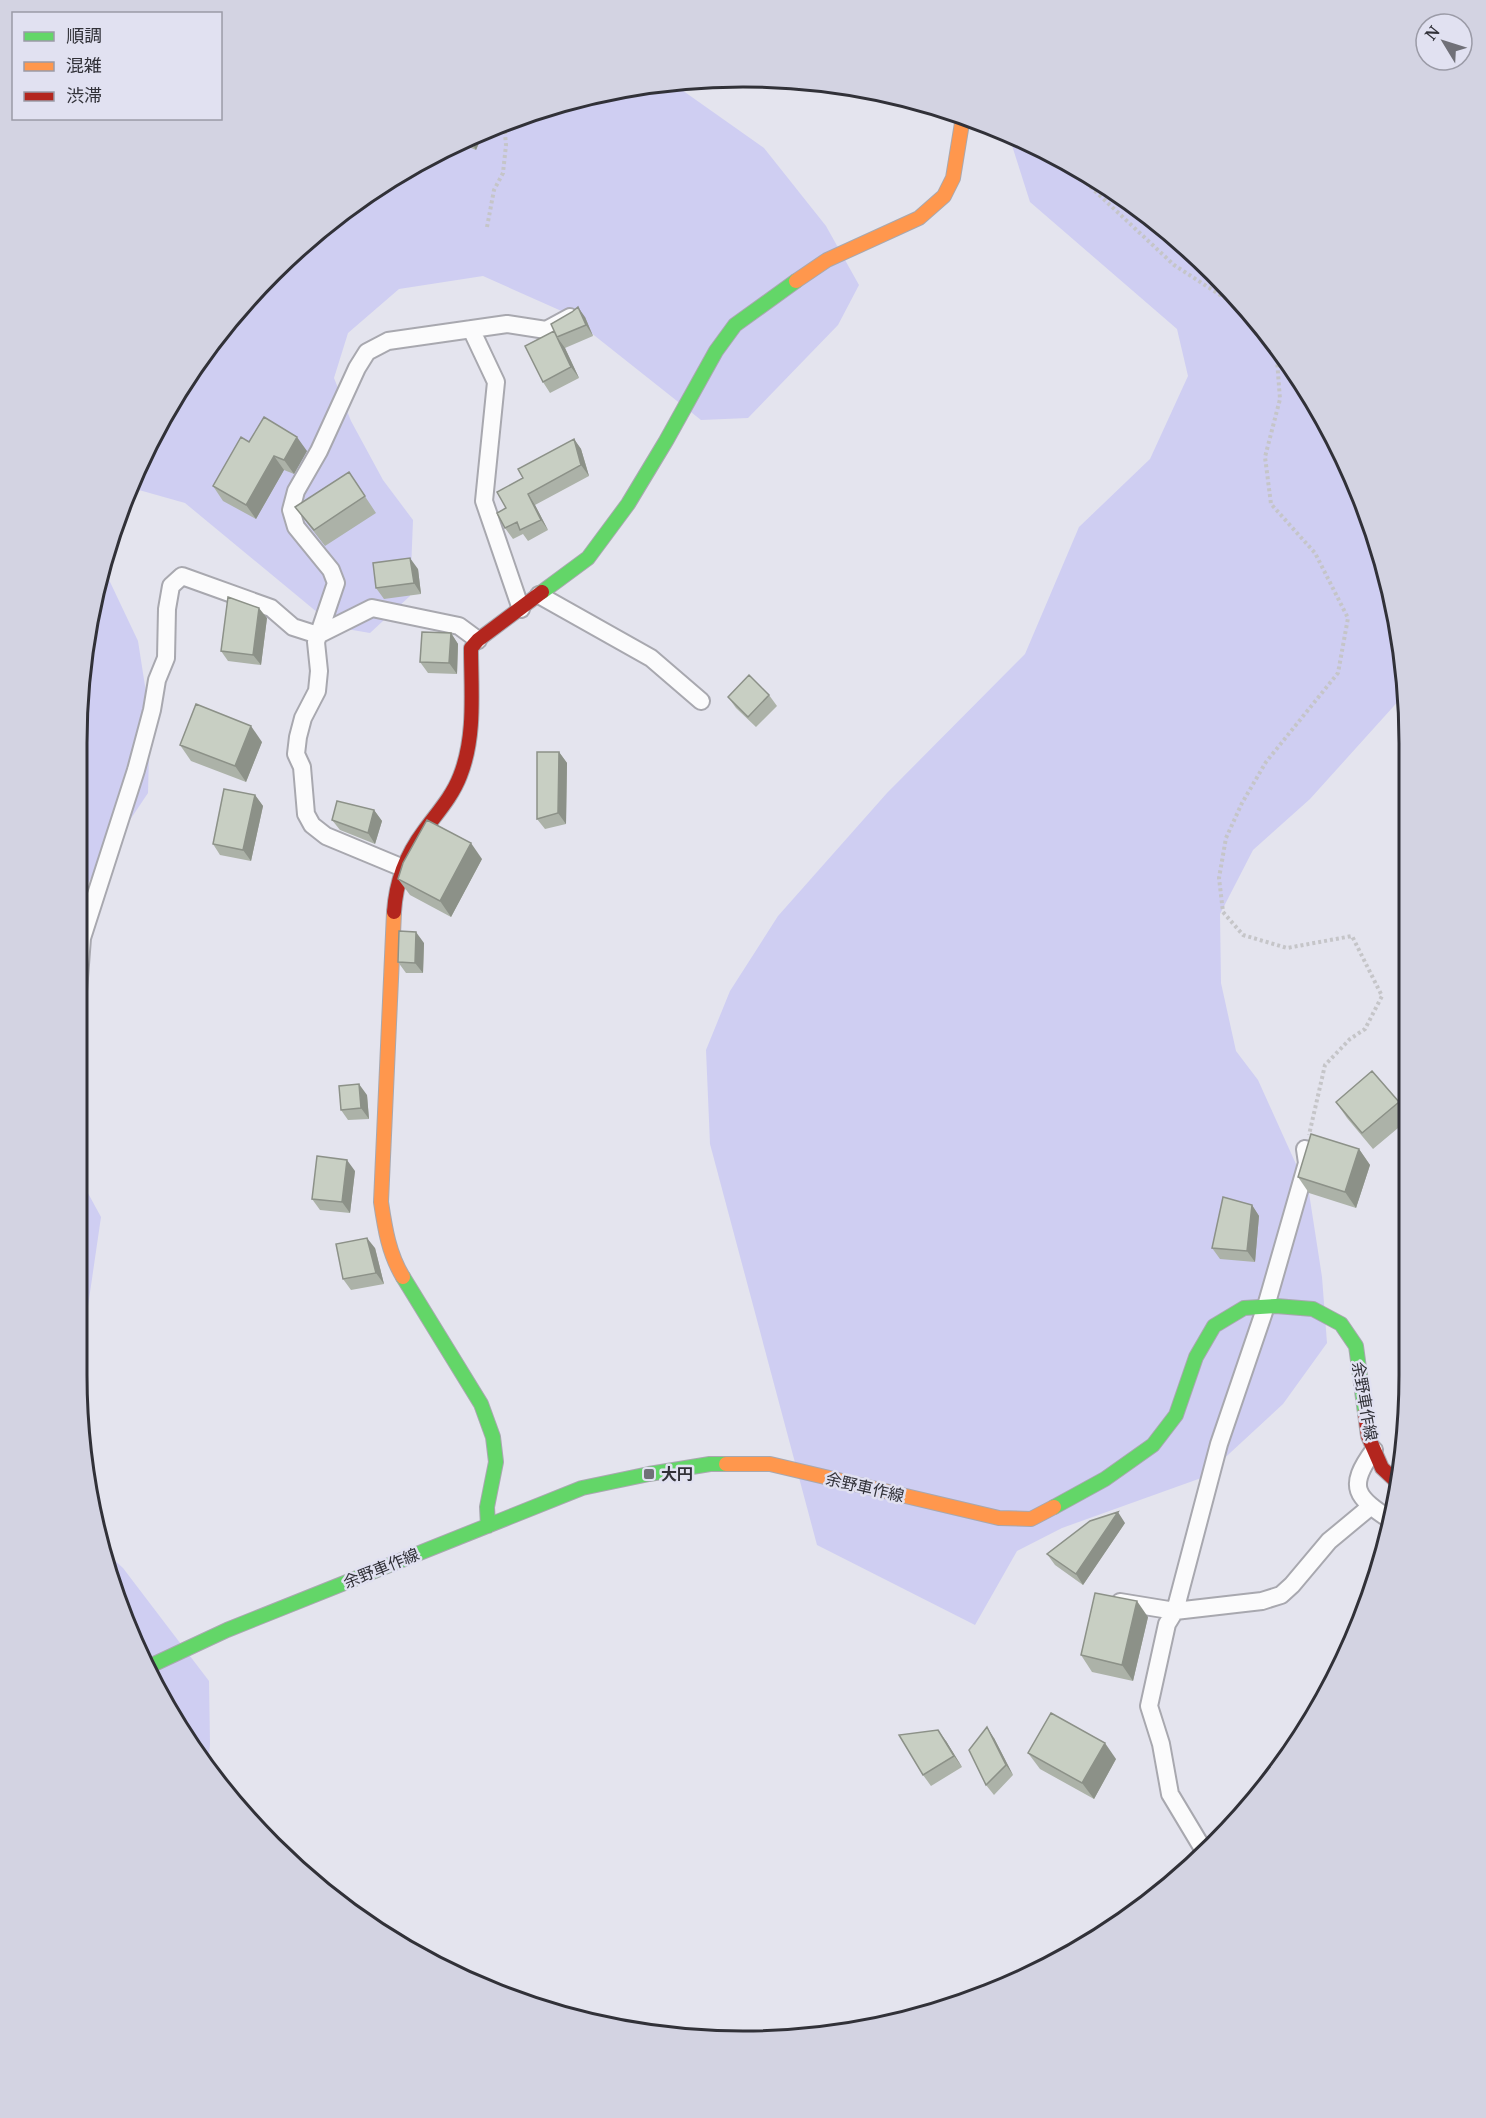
<svg xmlns="http://www.w3.org/2000/svg" width="1486" height="2118" font-family="'Noto Serif','Noto Sans JP',serif">
  <style>
    .green { fill: #cfcef2 }
    .lines { fill: none; stroke-linecap: round; stroke-linejoin: round }
    .street-casing { stroke: #a8a8af; stroke-width: 20 }
    .fast-casing { stroke: #a8a8af; stroke-width: 16 }
    .slow-casing { stroke: #a8a8af; stroke-width: 16 }
    .jam-casing { stroke: #a8a8af; stroke-width: 16 }
    .path { stroke: #c5c5c8; stroke-width: 4; stroke-dasharray: 3 3; stroke-linecap: butt }
    .street { stroke: #fbfbfc; stroke-width: 16 }
    .fast { stroke: #63d668; stroke-width: 14 }
    .slow { stroke: #ff974d; stroke-width: 14 }
    .jam { stroke: #b3261e; stroke-width: 14 }
    .wall { fill: #acb2a8 }
    .shaded-wall { fill: #8c9188 }
    .building { fill: #c8cfc3; stroke: #8c9188; stroke-width: 1.5 }
    .poi-dot { fill: #707078; stroke: #e1e1f1; stroke-width: 2 }
    .labels { text-anchor: middle; dominant-baseline: central; stroke-width: 5; stroke-linejoin: round; paint-order: stroke }
    .street-label { font-size: 16px; fill: #313138; stroke: #e1e1f1 }
    .poi-label { font-size: 16px; font-weight: bold; fill: #313138; stroke: #e1e1f1; text-anchor: start }
    .rim { fill: none; stroke: #313138; stroke-width: 3 }
  </style>
  <rect width="100%" height="100%" fill="#e4e4ee"/>
  <path class="green" d="M672 83 764 148 826 226 859 285 838 325 748 418 701 420 566 313 483 276 399 289 348 333 334 378 351 421 383 480 413 520 410 596 370 633 335 627 185 503 139 490 125 499 166 410 272 271 373 189 488 127 613 89Z
    M1008 133 1114 189 1215 272 1297 372 1341 448 1397 613 1405 698 1402 697 1310 799 1253 850 1220 914 1221 983 1236 1051 1258 1080 1309 1193 1322 1277 1327 1343 1283 1404 1204 1477 1062 1528 1017 1551 975 1625 817 1545 710 1144 706 1050 730 991 778 916 887 793 1025 654 1079 527 1150 459 1188 376 1177 329 1030 202Z
    M102 565 138 641 150 718 148 793 77 899V743L89 613Z
    M77 1173 101 1217 87 1313 77 1339Z
    M99 1546 123 1568 209 1681 210 1744 208 1767 189 1745 127 1630Z"/>
  <g class="lines">
    <g class="street-casing">
      <path id="street" d="M471 329 496 382 484 501 521 609
        M539 595 651 658 701 701
        M403 868 326 836 312 825 306 814 302 767 296 754 298 737 303 718 317 691 319 671 316 642 336 583 331 570 296 527 291 510 296 491 319 451 357 368 367 352 388 341 507 324 546 330 570 317
        M77 1004 82 938 136 770 152 710 157 680 166 658 167 609 171 586 182 576 271 608 293 627 318 635 372 608 459 626 478 640
        M1374 1450C1346 1488 1356 1497 1392 1521
        M1120 1602 1175 1611 1262 1601 1281 1595 1292 1585 1329 1541 1370 1507
        M1206 1854 1170 1794 1161 1744 1149 1706 1167 1624 1175 1611 1219 1444 1266 1306 1307 1163 1305 1149"/>
    </g>
    <g class="fast-casing">
      <path id="fast" d="M542 592 588 558 628 504 666 441 716 351 735 325 796 281
        M403 1277 481 1404 493 1437 496 1462 487 1507 488 1526
        M1054 1507 1105 1479 1153 1445 1176 1415 1196 1357 1214 1326 1244 1308 1276 1306 1313 1309 1341 1324 1356 1346 1365 1413
        M148 1669 152 1665 227 1630 582 1488 649 1474 710 1464H726"/>
    </g>
    <g class="slow-casing">
      <path id="slow" d="M796 281 827 260 919 218 944 196 953 178 963 117
        M394 912 381 1202C385 1229 389 1254 403 1277
        M726 1464H770L999 1518 1031 1519 1054 1507"/>
    </g>
    <g class="jam-casing">
      <path id="jam" d="M394 912C396 881 406 855 424 831 437 813 452 797 460 776 476 736 471 690 471 648L478 640 542 592
        M1365 1413 1368 1436 1382 1468 1399 1484"/>
    </g>
    <path class="path" d="M1064 162 1174 265 1228 300 1254 321 1276 347 1280 399 1265 457 1271 504 1315 553 1348 618 1338 673 1266 762 1242 803 1226 838 1219 878 1223 912 1243 935 1287 948 1352 936 1382 996 1365 1029 1350 1039 1325 1065 1309 1135
      M487 227 494 190 503 173 506 145 504 122"/>
    <use href="#street" class="street"/>
    <use href="#fast" class="fast"/>
    <use href="#slow" class="slow"/>
    <use href="#jam" class="jam"/>
  </g>
  <path class="wall" d="M485 129 476 150 459 143Z
    M585 317 593 336 565 348 579 378 550 393 543 382 525 346Z
    M574 439 581 449 589 476 535 505 548 530 528 541 523 534 513 539 505 528 506 508 523 478Z
    M249 442 307 451 294 474 284 470 256 519 223 501 213 486Z
    M349 472 376 513 325 546 307 523 295 507Z
    M418 569 421 594 384 599 376 588Z
    M267 618 261 665 228 661 221 651Z
    M451 633 458 644 457 674 428 673 420 662Z
    M769 695 777 706 756 727 736 708 728 697Z
    M262 742 246 782 191 761 180 745Z
    M559 752 567 763 566 824 545 829 537 819Z
    M255 795 263 806 251 861 220 855 213 844Z
    M374 810 382 821 375 844 340 830 332 820Z
    M482 859 451 917 410 895 398 879Z
    M424 943 423 973H406L398 962Z
    M367 1095 369 1119 348 1120 341 1110Z
    M1336 1102H1399L1410 1118 1373 1149 1347 1118Z
    M1359 1149 1370 1165 1356 1208 1309 1193 1298 1177Z
    M355 1171 350 1213 320 1210 312 1199Z
    M1252 1205 1259 1216 1255 1262 1220 1259 1212 1248Z
    M375 1248 384 1284 351 1290 343 1279Z
    M1125 1523 1083 1585 1055 1565 1047 1554Z
    M1148 1617 1133 1681 1092 1672 1081 1655Z
    M994 1738 1013 1775 994 1795 986 1785Z
    M946 1741 962 1767 931 1786 923 1775Z
    M1028 1753 1116 1759 1094 1799 1040 1769Z"/>
  <path class="shaded-wall" d="M485 129 476 150 469 139V137Z
    M578 307 585 317 593 336 586 325Z
    M557 337 565 348 579 378 571 367Z
    M297 437 307 451 294 474 284 460Z
    M574 439 581 449 589 476 581 465Z
    M274 456 284 470 256 519 246 505Z
    M528 494 535 505 548 530 541 520Z
    M410 558 418 569 421 594 414 583Z
    M259 608 267 618 261 665 253 655Z
    M451 633 458 644 457 674 449 663Z
    M251 726 262 742 246 782 235 766Z
    M559 752 567 763 566 824 558 813Z
    M255 795 263 806 251 861 243 850Z
    M374 810 382 821 375 844 368 833Z
    M471 843 482 859 451 917 440 901Z
    M416 932 424 943 423 973 415 963Z
    M359 1084 367 1095 369 1119 361 1108Z
    M1359 1149 1370 1165 1356 1208 1345 1192Z
    M347 1160 355 1171 350 1213 342 1202Z
    M1252 1205 1259 1216 1255 1262 1247 1251Z
    M367 1238 375 1248 384 1284 376 1273Z
    M1118 1512 1125 1523 1083 1585 1076 1574Z
    M1137 1601 1148 1617 1133 1681 1122 1665Z
    M987 1727 994 1738 1013 1775 1006 1765Z
    M938 1730 946 1741 962 1767 954 1756Z
    M1105 1743 1116 1759 1094 1799 1082 1783Z"/>
  <path class="building" d="M578 307 586 325 557 337 551 324 572 312Z
    M554 331 571 367 543 382 525 346Z
    M264 417 297 437 284 460 274 456 246 505 213 486 241 437 249 442Z
    M574 439 581 465 528 494 541 520 520 530 517 522 505 528 497 513 506 508 497 492 523 478 518 469Z
    M349 472 365 496 314 530 295 507Z
    M410 558 414 583 376 588 373 563Z
    M228 597 259 608 253 655 221 651Z
    M422 632 451 633 449 663 420 662Z
    M749 675 769 695 748 717 728 697Z
    M196 704 251 726 235 766 180 745Z
    M537 752H559L558 813 537 819Z
    M224 789 255 795 243 850 213 844Z
    M337 801 374 810 368 833 332 820Z
    M427 820 471 843 440 901 398 879 403 863Z
    M399 931 416 932 415 963 398 962Z
    M1372 1071 1399 1102 1362 1133 1336 1102Z
    M359 1084 361 1108 341 1110 339 1086Z
    M1311 1134 1359 1149 1345 1192 1298 1177Z
    M317 1156 347 1160 342 1202 312 1199Z
    M1223 1197 1252 1205 1247 1251 1212 1248Z
    M367 1238 376 1273 343 1279 336 1244Z
    M1118 1512 1076 1574 1047 1554 1090 1521Z
    M1095 1593 1137 1601 1122 1665 1081 1655Z
    M1051 1713 1105 1743 1082 1783 1028 1753Z
    M987 1727 1006 1765 986 1785 969 1750Z
    M938 1730 954 1756 923 1775 899 1735Z"/>
  <rect class="poi-dot" x="643" y="1468" width="12" height="12" rx="3"/>
  <g class="labels">
    <g class="street-label">
      <text transform="translate(1365 1401) rotate(80)">余野車作線</text>
      <text transform="translate(865 1487) rotate(13)">余野車作線</text>
      <text transform="translate(381 1568) rotate(-22)">余野車作線</text>
    </g>
    <g class="poi-label">
      <text x="661" y="1474">大円</text>
    </g>
  </g>
  <path d="M0 0H1486V2118H0ZM743 87H743A656 656 0 0 1 1399 743V1375A656 656 0 0 1 743 2031H743A656 656 0 0 1 87 1375V743A656 656 0 0 1 743 87Z" fill="#d3d3e2" fill-rule="evenodd"/>
  <path class="rim" d="M743 87H743A656 656 0 0 1 1399 743V1375A656 656 0 0 1 743 2031H743A656 656 0 0 1 87 1375V743A656 656 0 0 1 743 87Z"/>
  <rect x="12" y="12" width="210" height="108" fill="#e1e1f1" stroke="#9b9ba7" stroke-width="1.5"/>
  <rect x="24" y="32" width="30" height="9" fill="#63d668" stroke="#9b9ba7" stroke-width="1.5"/>
  <text x="66" y="42" font-size="18" fill="#313138">順調</text>
  <rect x="24" y="62" width="30" height="9" fill="#ff974d" stroke="#9b9ba7" stroke-width="1.5"/>
  <text x="66" y="72" font-size="18" fill="#313138">混雑</text>
  <rect x="24" y="92" width="30" height="9" fill="#b3261e" stroke="#9b9ba7" stroke-width="1.5"/>
  <text x="66" y="102" font-size="18" fill="#313138">渋滞</text>
  <g transform="translate(1444 42) rotate(308)"><circle r="28" fill="#e1e1f1" stroke="#9b9ba7" stroke-width="1.5"/>
  <path d="M0-4.5L10 22L0 15L-10 22Z" fill="#707078"/>
  <text y="-9" font-size="16" font-weight="bold" text-anchor="middle" fill="#313138">N</text>
  </g>
</svg>
